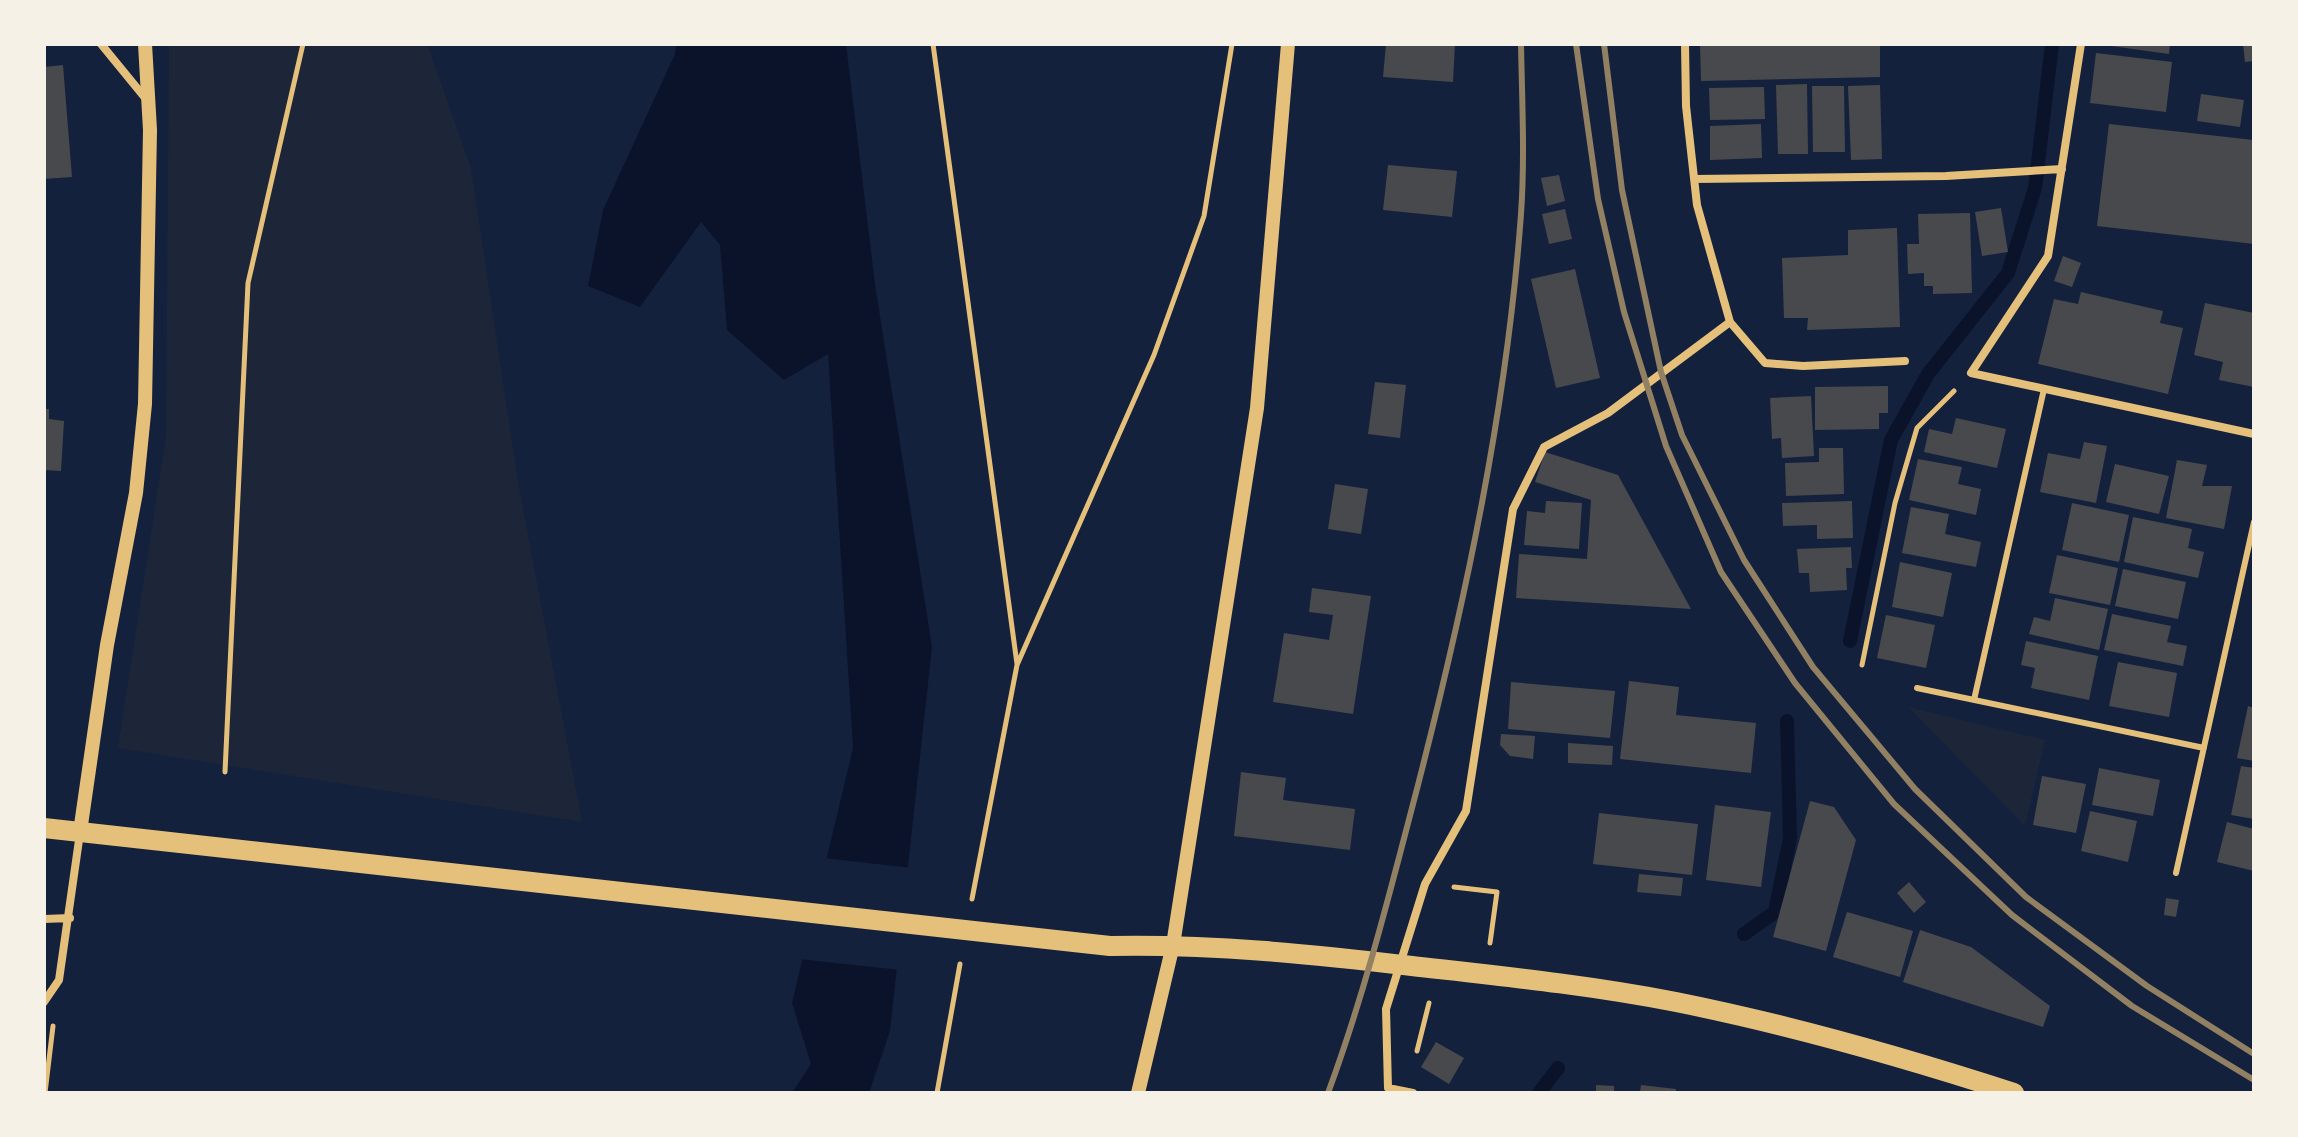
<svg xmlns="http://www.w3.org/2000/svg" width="2298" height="1137" font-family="Raleway,sans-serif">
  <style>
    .green { fill: #1d2539 }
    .water { fill: #0b132b }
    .pier { fill: #14213d }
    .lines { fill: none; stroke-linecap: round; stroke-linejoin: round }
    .stream { stroke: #0b132b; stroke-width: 14 }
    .building { fill: #48494c }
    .path { stroke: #e5c07b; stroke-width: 5 }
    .service { stroke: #e5c07b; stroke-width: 6 }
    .minor { stroke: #e5c07b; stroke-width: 8 }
    .tertiary { stroke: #e5c07b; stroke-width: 14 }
    .primary { stroke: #e5c07b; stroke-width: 20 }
    .rail { stroke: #918062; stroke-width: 6 }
  </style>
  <rect width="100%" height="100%" fill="#14213d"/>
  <path class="green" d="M169 44H427L471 168 517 477 582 822 118 748 166 437Z
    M1908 707 2045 740 2025 826Z"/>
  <path class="water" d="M676 44H846L875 284 932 647 890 1031 869 1093H792L811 1064 792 1003 853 748 828 354 784 380 727 330 720 245 701 222 640 307 588 286 603 210 675 54Z"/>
  <path class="pier" d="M823 858 912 868 901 970 799 959Z"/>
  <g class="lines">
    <path class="stream" d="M1850 641 1891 440 1928 374 2008 273 2035 188 2052 44
      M1744 934 1775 912 1790 838 1787 721
      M1539 1093 1558 1068"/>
  </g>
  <path class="building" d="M1386 44H1455L1453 82 1383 77Z
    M1700 44H1880V77L1701 81Z
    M2097 44H2170L2169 54Z
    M2243 44H2254V61L2245 62Z
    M2096 53 2172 62 2166 112 2090 103Z
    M63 65 72 177 44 179V67Z
    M1807 84 1808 154H1778L1776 85Z
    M1880 85 1882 159 1851 160 1848 86Z
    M1812 86H1844L1845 152H1813Z
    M1764 87 1765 119 1710 120 1709 88Z
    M2201 94 2244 100 2240 127 2197 121Z
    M1761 124 1762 158 1710 160V126Z
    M2109 124 2254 140V244L2097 226Z
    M1388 165 1457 171 1452 217 1383 210Z
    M1559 175 1565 201 1547 206 1541 178Z
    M2001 208 2008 252 1982 256 1975 212Z
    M1565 209 1572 239 1549 244 1542 214Z
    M1970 213 1972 293 1933 294V286H1924V273L1908 274 1907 244H1919L1918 214Z
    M1897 228 1900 327 1807 330 1808 318H1784L1782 258 1848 255V230Z
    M2063 256 2081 263 2072 287 2054 281Z
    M1575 269 1600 378 1556 388 1531 279Z
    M2081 292 2163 311 2160 323 2183 328 2168 394 2038 364 2054 299 2078 304Z
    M2205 303 2254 313V387L2219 380 2223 362 2194 355Z
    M1375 382 1406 385 1400 438 1368 434Z
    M1888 386V413H1879V429L1815 430V387Z
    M1811 396 1814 456 1782 458 1781 438 1772 439 1770 398Z
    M44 409H49V419L64 421 61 471 44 470Z
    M1956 418 2006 429 1997 468 1924 452 1929 429 1952 434Z
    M2084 442 2107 446 2096 503 2040 492 2048 453 2080 459Z
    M1819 448H1843L1844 494 1786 496 1785 463 1819 462Z
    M1545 452 1618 475 1691 609 1516 598 1519 554 1587 559 1591 500 1535 482Z
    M1918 459 1962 467 1958 484 1981 489 1976 515 1909 500Z
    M2177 460 2207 465 2202 486H2232L2224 529 2166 518Z
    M2115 464 2169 476 2159 514 2106 502Z
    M1335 484 1368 489 1361 534 1328 529Z
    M1546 501 1582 503 1579 549 1524 545 1527 511 1545 513Z
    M1852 501 1853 538 1817 539V525L1783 526 1782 503Z
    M2072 503 2129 515 2119 562 2062 550Z
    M1911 507 1949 514 1945 534 1981 542 1976 567 1902 553Z
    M2133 517 2192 529 2188 548 2204 552 2198 578 2124 562Z
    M1851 547 1852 568H1846L1847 590 1810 592 1809 573H1799L1797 549Z
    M2057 555 2118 568 2110 605 2049 593Z
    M1900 562 1952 573 1943 617 1892 607Z
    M2123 569 2186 582 2178 619 2115 606Z
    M1312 588 1371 596 1353 714 1273 702 1284 633 1329 640 1333 615 1309 612Z
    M2055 598 2108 609 2099 650 2029 634 2034 617 2050 621Z
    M2112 614 2171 626 2167 642 2187 646 2183 666 2104 650Z
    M1886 615 1935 625 1926 668 1877 658Z
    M2026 641 2098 656 2089 700 2031 688 2035 668 2021 665Z
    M2118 662 2177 673 2169 717 2109 706Z
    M1629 681 1679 687 1676 715 1756 723 1751 773 1620 759Z
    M1511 682 1615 691 1610 738 1508 729Z
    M2248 706 2254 708V761L2237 758Z
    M1501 734 1535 736 1533 759 1510 756 1500 745Z
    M1568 743 1613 746 1612 765 1568 763Z
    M2241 766 2254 768V819L2231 815Z
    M2099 768 2160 780 2153 816 2092 805Z
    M1241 772 1286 778 1283 800 1355 809 1350 850 1234 836Z
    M2042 776 2086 784 2076 833 2033 825Z
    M1810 801 1834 807 1856 840 1826 951 1773 937Z
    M1715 805 1771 812 1761 887 1706 880Z
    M2090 811 2137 821 2128 862 2081 851Z
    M1599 813 1698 824 1692 875 1593 864Z
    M2227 822 2254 829V871L2217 862Z
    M1639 874 1683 878 1681 896 1637 892Z
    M1909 882 1926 902 1914 913 1897 893Z
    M2166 898 2179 900 2176 917 2164 915Z
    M1847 912 1913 931 1900 977 1833 957Z
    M1920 930 1971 947 2050 1006 2043 1027 1903 982Z
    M1436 1042 1464 1058 1449 1084 1421 1067Z
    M1596 1085 1614 1086V1093H1596Z
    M1641 1085 1676 1089V1093H1640Z"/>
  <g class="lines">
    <path class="path" d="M933 44 1017 664
      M1862 665 1895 503 1917 428 1954 391
      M225 772 248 283 303 44
      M1454 887 1497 892 1490 943
      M972 899 1017 665 1154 355 1204 216 1232 44
      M1417 1051 1429 1003
      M45 1093 53 1026
      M937 1093 960 964"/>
    <path class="service" d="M1917 688 2204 748
      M1974 700 2044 389
      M2176 873 2254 522"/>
    <path class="minor" d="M101 44 146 99
      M2081 44 2048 256 1971 373 2254 434
      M1694 179 1946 176 2062 169
      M1730 322 1765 363 1803 366 1905 361
      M44 919 70 918
      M44 1002 59 980 80 833
      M1413 1093 1388 1088 1386 1009 1425 884 1466 811 1513 509 1544 447 1608 413 1730 322 1697 205 1686 106 1685 44"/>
    <path class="tertiary" d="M80 832 107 645 136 493 145 404 150 130 145 44
      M1138 1093 1173 945 1257 408 1288 44"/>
    <path class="primary" d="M44 828 1110 946C1211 944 1312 954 1412 966 1500 976 1589 985 1676 1002 1791 1025 1903 1057 2014 1093"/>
    <path class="rail" d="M1576 44 1598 199 1624 312 1666 446 1721 572 1795 683 1894 804 2012 915 2132 1006 2254 1080
      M1604 44 1622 190 1661 372 1682 435 1744 560 1813 667 1915 789 2026 897 2147 986 2254 1054
      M1328 1093C1365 993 1391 888 1418 785 1466 598 1507 406 1521 214 1525 158 1522 100 1521 44"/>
  </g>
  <rect width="2298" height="1137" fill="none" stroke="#f6f1e7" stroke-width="92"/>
</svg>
